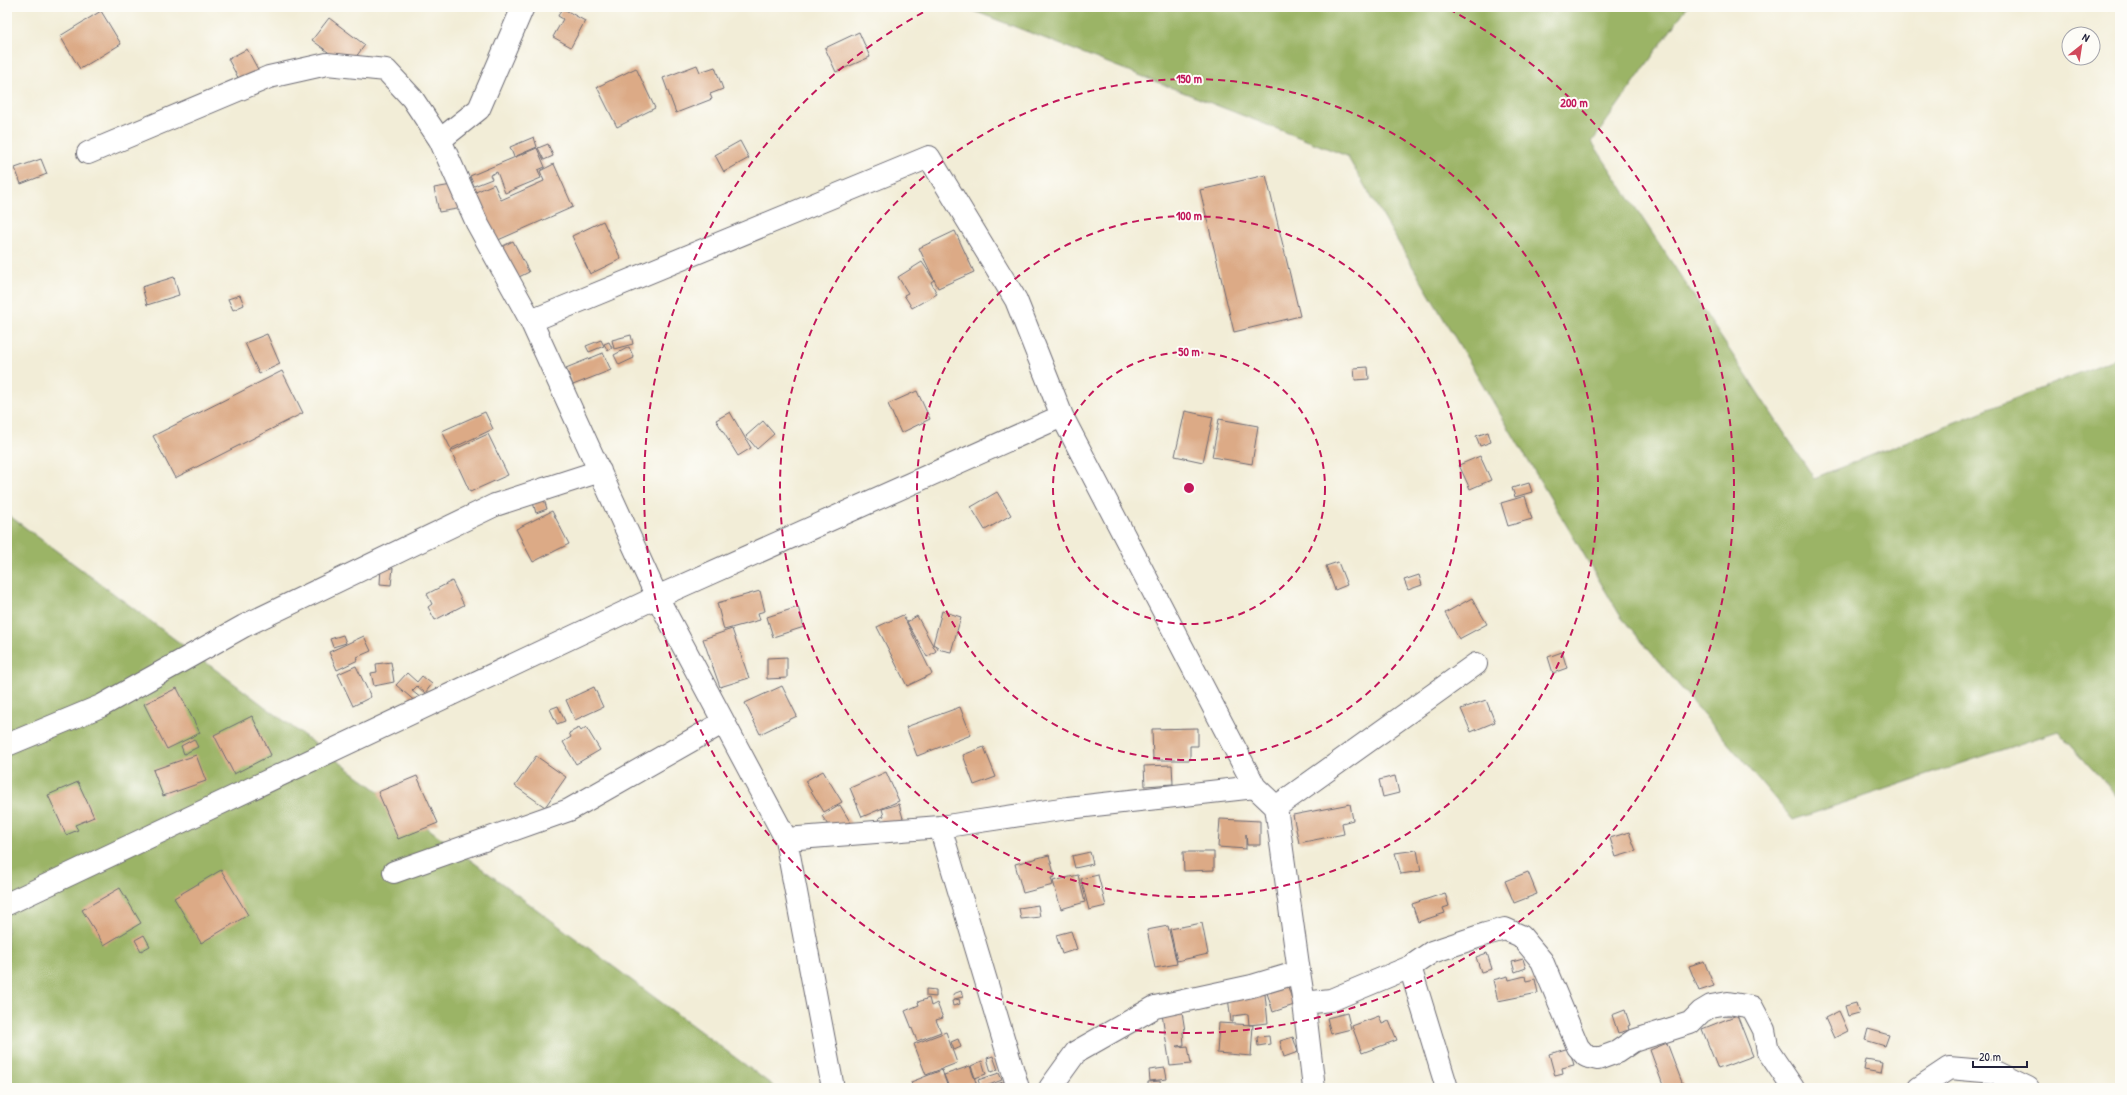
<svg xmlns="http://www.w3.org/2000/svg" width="2127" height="1095" font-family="'Patrick Hand',sans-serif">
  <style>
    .forest { fill: #9bb466; stroke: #5e6b50 }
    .building { fill: #dcaa86 }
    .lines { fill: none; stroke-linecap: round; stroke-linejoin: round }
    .street-casing { stroke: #6b6972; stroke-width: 24 }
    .street { stroke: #fff; stroke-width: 22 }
    .ring { fill: none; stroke: #c2185b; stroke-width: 2; stroke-dasharray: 7 5 }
    .centre { fill: #c2185b; stroke: #fdfcf7; stroke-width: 2 }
    .ring-label { font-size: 12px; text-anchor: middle; font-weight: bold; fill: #c2185b; stroke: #fdfcf7; stroke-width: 4; stroke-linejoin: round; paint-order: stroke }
  </style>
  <rect width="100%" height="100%" fill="#fdfcf7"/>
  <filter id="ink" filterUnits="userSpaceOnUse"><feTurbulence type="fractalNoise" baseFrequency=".025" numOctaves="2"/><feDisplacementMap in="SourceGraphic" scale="8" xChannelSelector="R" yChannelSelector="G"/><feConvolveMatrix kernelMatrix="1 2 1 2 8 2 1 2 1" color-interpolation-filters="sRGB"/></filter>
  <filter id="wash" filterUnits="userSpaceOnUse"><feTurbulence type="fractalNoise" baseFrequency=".012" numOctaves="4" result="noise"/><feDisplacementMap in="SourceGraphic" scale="16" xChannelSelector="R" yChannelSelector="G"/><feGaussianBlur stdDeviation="0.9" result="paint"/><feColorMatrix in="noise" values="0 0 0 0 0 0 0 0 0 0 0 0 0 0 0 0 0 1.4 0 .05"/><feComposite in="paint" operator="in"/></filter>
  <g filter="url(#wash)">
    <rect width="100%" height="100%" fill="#f2edd7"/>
    <path class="forest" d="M964 7H1687L1592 142 1814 478 2120 357V800L2058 731 1793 820 1621 617 1347 156Z
      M7 514 776 1088H7Z"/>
    <g id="blocks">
      <path class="building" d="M562 8 585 21 571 47 553 37 563 19 558 16Z
        M101 11 121 44 80 69 60 36Z
        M329 18 365 45 348 67 312 40Z
        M859 32 870 57 836 72 825 48Z
        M247 49 261 75 242 85 228 59Z
        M697 65 700 72 715 67 723 89 710 94 712 99 676 113 663 78Z
        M636 68 655 108 617 127 597 87Z
        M534 137 537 147 514 157 510 147Z
        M740 141 749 158 724 172 715 155Z
        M548 144 553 156 544 160 538 148Z
        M537 148 545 167 538 170 541 178 505 193 497 172 490 175 492 179 474 186 470 176Z
        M41 159 47 174 21 184 15 168Z
        M554 164 573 207 496 241 471 194 494 184 501 200 544 181 540 171Z
        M1266 175 1300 316 1234 332 1200 190Z
        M458 184 463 208 439 212 434 188Z
        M603 221 621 259 590 274 572 236Z
        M955 231 974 272 938 288 919 248Z
        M513 241 529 272 517 278 493 251Z
        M922 262 934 280 931 282 937 294 912 308 904 295 908 293 898 277Z
        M174 277 179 295 147 305 142 287Z
        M240 295 244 305 233 310 228 299Z
        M267 334 280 364 259 374 245 343Z
        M631 335 633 344 614 349 612 340Z
        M601 340 604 346 589 352 586 346Z
        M609 342 612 348 608 351 604 344Z
        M629 347 634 358 619 365 614 355Z
        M603 353 611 370 573 385 566 368Z
        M1368 367 1369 379 1355 380 1354 368Z
        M282 371 303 413 175 478 153 436Z
        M917 391 930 419 901 433 888 404Z
        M1185 411 1213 417 1203 462 1175 456Z
        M485 412 493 429 451 449 442 431Z
        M730 412 751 448 738 456 716 420Z
        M1219 419 1258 426 1252 464 1212 457Z
        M763 421 774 434 757 449 746 436Z
        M1488 432 1491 442 1480 446 1476 436Z
        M488 434 508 475 470 492 451 451Z
        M1480 456 1491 480 1470 489 1459 465Z
        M1529 483 1532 492 1515 497 1512 488Z
        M997 492 1011 515 985 530 971 507Z
        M543 496 547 509 536 513 532 499Z
        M1525 496 1532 519 1508 526 1501 503Z
        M552 511 569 544 533 562 516 529Z
        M1338 562 1347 585 1335 590 1326 566Z
        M381 567 393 568 391 585 380 584Z
        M1419 575 1422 585 1408 590 1404 580Z
        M452 581 464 605 435 620 428 607 432 604 427 594Z
        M760 591 765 611 758 613 760 620 724 630 717 603Z
        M1472 598 1487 624 1459 639 1445 613Z
        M798 607 804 627 773 637 767 617Z
        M942 611 961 617 951 652 937 649 938 647 933 644Z
        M903 615 932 674 907 686 877 627Z
        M917 616 936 651 927 657 907 622Z
        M732 629 749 678 720 687 703 639Z
        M343 635 346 643 333 647 330 639Z
        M364 636 371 651 357 657 358 660 337 670 329 652Z
        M1562 652 1567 668 1553 673 1548 657Z
        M787 657V678L767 679V658Z
        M391 662 394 682 374 686 371 673 377 672 376 664Z
        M356 666 371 697 353 706 338 674Z
        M407 673 417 682 422 676 432 684 425 693 417 686 412 691 421 698 417 703 396 685Z
        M782 686 797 716 760 734 745 703Z
        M594 687 603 707 575 720 566 700Z
        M177 688 200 733 167 749 144 704Z
        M1486 700 1495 722 1471 732 1461 709Z
        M558 706 565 721 557 724 550 709Z
        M960 707 971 735 917 756 906 727Z
        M252 716 271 755 234 774 214 735Z
        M586 727 600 750 576 764 563 742 571 737 569 733 579 728 581 731Z
        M1198 728V746H1190V760H1153L1152 729Z
        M194 739 198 747 184 754 181 746Z
        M984 747 996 777 974 785 963 755Z
        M196 755 206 781 163 796 153 770Z
        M536 756 566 777 545 807 515 786Z
        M1172 765 1173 784 1145 786 1144 766Z
        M823 771 842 802 824 812 805 781Z
        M886 772 899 801 862 817 850 788Z
        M417 776 438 823 398 839 378 792Z
        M1395 776 1399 793 1383 797 1379 780Z
        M78 782 94 817 75 825 78 830 66 835 48 795Z
        M899 804 904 822 882 828 879 818 884 816 882 809Z
        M1350 804 1353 820 1342 823 1344 834 1299 843 1293 815Z
        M840 805 852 825 835 836 822 816Z
        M1220 819 1260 821V845H1247L1246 834V849L1218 847Z
        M1629 832 1636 851 1616 857 1610 838Z
        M1417 850 1421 871 1401 874 1395 853Z
        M1090 852 1093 864 1075 868 1072 856Z
        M1183 852H1214V870L1184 871Z
        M1049 855 1055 877 1051 878 1053 885 1023 893 1015 864Z
        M221 870 248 915 201 943 174 898Z
        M1528 872 1537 894 1514 903 1505 881Z
        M1078 875 1085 902 1061 909 1053 881Z
        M1098 875 1106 906 1089 910 1081 879Z
        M120 888 141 923 104 945 82 910Z
        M1445 893 1449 906 1443 908 1445 913 1418 922 1412 904Z
        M1038 905 1040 917 1021 919 1019 908Z
        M1202 923 1208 954 1177 961 1170 929Z
        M1168 926 1177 964 1155 968 1147 930Z
        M1071 931 1077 949 1062 954 1056 935Z
        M144 935 150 946 141 951 135 940Z
        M1487 953 1492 969 1481 972 1476 957Z
        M1523 959 1526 968 1515 972 1512 962Z
        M1704 961 1714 986 1699 991 1689 966Z
        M1508 976 1509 980 1525 976 1526 981 1535 979 1538 993 1498 1001 1493 980Z
        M1288 987 1294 1005 1273 1012 1267 993Z
        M926 989 936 990V997L926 996Z
        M961 991 963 997 954 999 953 994Z
        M1265 994 1268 1023 1249 1025 1248 1014 1233 1016V1022H1231L1228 997Z
        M929 998 931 1006 937 1003 943 1018 936 1020 941 1032 917 1041 905 1011 919 1005 918 1002Z
        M959 999 960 1004 953 1006 952 1001Z
        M1856 1003 1859 1013 1848 1016 1845 1006Z
        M1625 1010 1630 1025 1628 1026 1629 1030 1618 1033 1612 1015Z
        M1839 1011 1848 1031 1834 1038 1825 1018Z
        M1182 1012 1185 1031 1183 1032 1184 1045 1177 1046 1178 1047 1188 1046 1191 1064 1170 1066 1162 1014Z
        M1347 1013 1351 1029 1331 1034 1327 1018Z
        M1737 1015 1753 1056 1718 1069 1702 1029Z
        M1379 1016 1382 1024 1389 1021 1397 1040 1362 1053 1352 1026Z
        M1219 1023 1253 1025 1251 1056 1217 1053Z
        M1868 1029 1889 1035 1885 1046 1865 1040Z
        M946 1032 957 1063 926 1075 914 1044Z
        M1269 1036 1270 1044 1258 1046 1257 1037Z
        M1293 1037 1298 1052 1284 1057 1280 1041Z
        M958 1039 961 1047 954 1050 951 1042Z
        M1667 1043 1683 1085 1674 1088H1664L1650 1050Z
        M1569 1048 1574 1065 1562 1068 1563 1074 1555 1076 1549 1054Z
        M993 1056 998 1070 991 1072 987 1058Z
        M1866 1059 1883 1062 1881 1073 1864 1070Z
        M982 1061 986 1074 975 1078 971 1066Z
        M970 1066 978 1088H942L948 1085 944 1075Z
        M1165 1068 1167 1079 1150 1081 1149 1070Z
        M942 1070 947 1085 938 1088H913L911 1082Z
        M999 1073 1002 1080 981 1088 978 1080Z
        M1006 1081 1008 1088H985Z
        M1160 1081 1161 1088H1148V1082Z"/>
    </g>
  </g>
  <g filter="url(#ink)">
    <use href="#blocks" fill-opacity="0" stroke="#6b6972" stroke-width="1"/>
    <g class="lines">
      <g class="street-casing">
        <path id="street" d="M523 7 479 109 440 140 477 223 531 321 657 597 786 839 833 1088
          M88 153 269 77 327 64 386 70 412 98 440 140
          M531 321 929 157 1016 300 1062 416 1255 787
          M7 745 101 706 244 626 495 505 600 471
          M1276 807 1476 664
          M940 827 1068 808 1255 787 1276 807 1299 972
          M786 839 940 827 1018 1088
          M394 872 569 810 722 723
          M7 904 657 597 1062 416
          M1410 967 1447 1088
          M1304 1003 1314 1088
          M1050 1088 1076 1052 1155 1007 1252 986 1299 972 1304 1003 1331 1000 1410 967 1432 952 1486 934 1505 929 1521 936 1542 961 1578 1047 1586 1056 1598 1059 1617 1052 1633 1041 1690 1023 1701 1012 1711 1006 1728 1003 1752 1007 1764 1030 1768 1051 1793 1088
          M1919 1088 1949 1068 1995 1072 2028 1088"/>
      </g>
      <use href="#street" class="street"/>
    </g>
  </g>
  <g class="ring">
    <circle cx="1189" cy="488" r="136"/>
    <circle cx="1189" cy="488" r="272"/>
    <circle cx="1189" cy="488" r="409"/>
    <path d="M1449 9A545 545 0 1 1 929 9"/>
  </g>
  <circle cx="1189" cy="488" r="6" class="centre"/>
  <g class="ring-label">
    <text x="1189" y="83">150 m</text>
    <text x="1574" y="107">200 m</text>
    <text x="1189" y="220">100 m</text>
    <text x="1189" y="356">50 m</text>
  </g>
  <rect width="2127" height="1095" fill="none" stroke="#fdfcf7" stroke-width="24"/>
  <g transform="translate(2081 46) rotate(30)"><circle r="19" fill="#fdfcf7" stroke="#a5a5ac"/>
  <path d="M0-3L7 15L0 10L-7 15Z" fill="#d1495b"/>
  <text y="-6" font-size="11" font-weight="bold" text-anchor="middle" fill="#22223b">N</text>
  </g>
  <path d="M1973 1061v6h54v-6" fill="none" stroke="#22223b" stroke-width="2"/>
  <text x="1979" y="1061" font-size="12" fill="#22223b" stroke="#fdfcf7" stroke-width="3" paint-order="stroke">20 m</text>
</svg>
